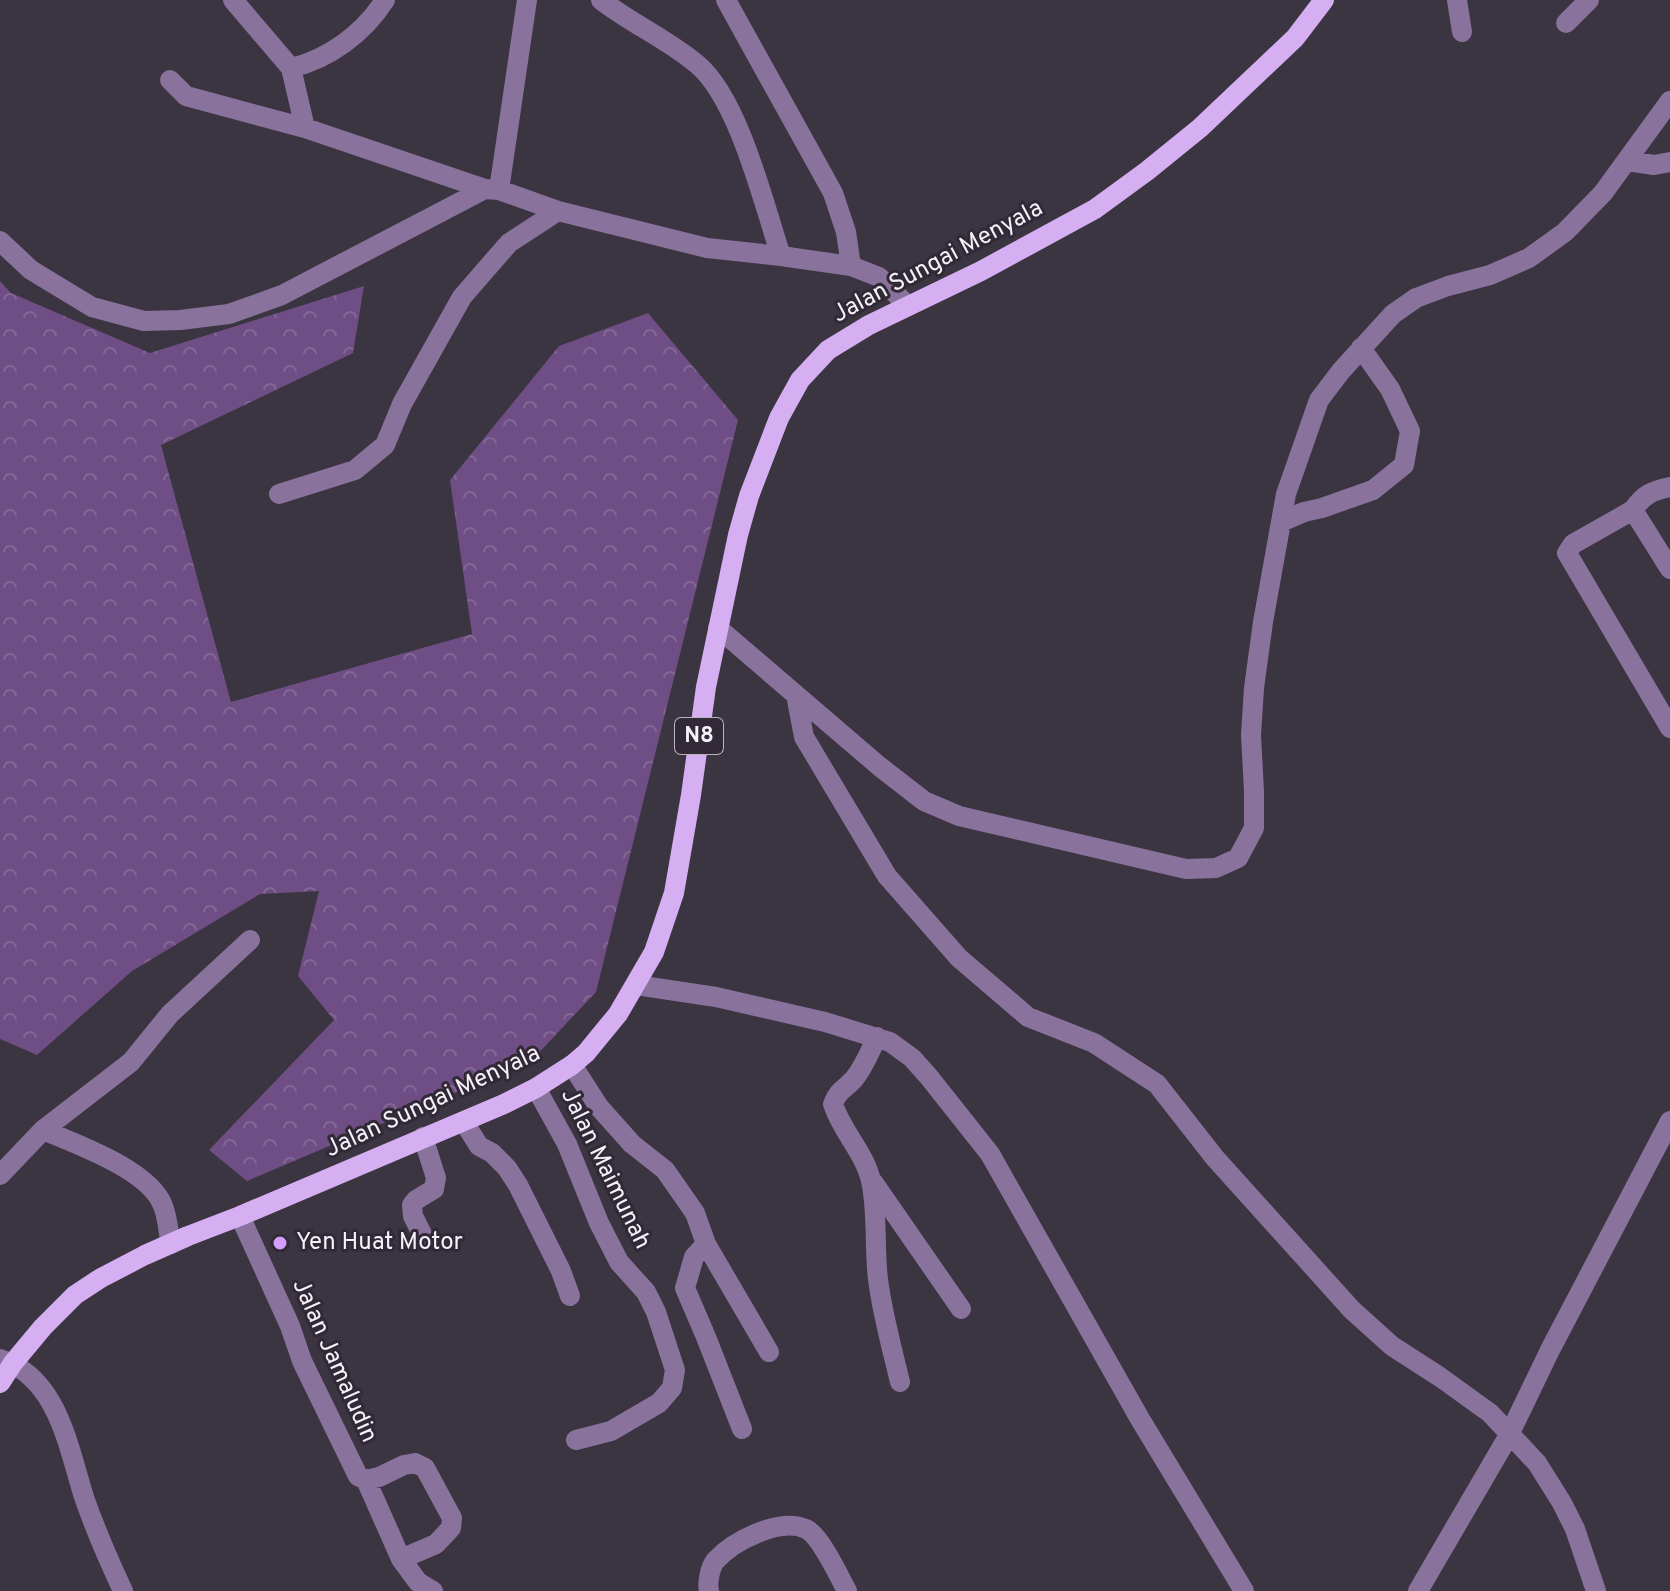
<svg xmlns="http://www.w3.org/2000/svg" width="1670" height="1591" font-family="Overpass,sans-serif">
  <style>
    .forest { fill: url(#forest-crowns) }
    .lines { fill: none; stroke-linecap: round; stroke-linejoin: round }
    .minor { stroke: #89729c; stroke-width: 20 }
    .major { stroke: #d6aff3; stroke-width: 20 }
    .poi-dot { fill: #d49cfc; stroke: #312a36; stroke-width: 3 }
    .labels { text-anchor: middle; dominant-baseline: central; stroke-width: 6; stroke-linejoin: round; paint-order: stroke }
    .shield { fill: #312a36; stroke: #bbb5bf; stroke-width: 2 }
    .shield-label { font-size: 22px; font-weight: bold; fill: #f6f1fa }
    .street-label { font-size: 24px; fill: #f6f1fa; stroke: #312a36 }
    .poi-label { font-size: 24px; fill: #f6f1fa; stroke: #312a36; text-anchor: start }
  </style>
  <defs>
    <pattern id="forest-crowns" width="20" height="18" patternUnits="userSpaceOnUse" patternTransform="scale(2)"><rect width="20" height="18" fill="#6e4e84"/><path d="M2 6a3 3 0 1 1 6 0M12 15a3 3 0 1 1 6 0" fill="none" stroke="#836896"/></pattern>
  </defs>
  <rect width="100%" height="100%" fill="#3b3441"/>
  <path class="forest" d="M0 281 11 293 150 353 364 286 353 353 161 445 231 702 472 634 450 480 559 346 648 313 738 420 596 992 532 1060 247 1181 209 1150 334 1020 298 976 319 891 260 894 132 971 37 1055 0 1039Z"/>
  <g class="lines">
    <path class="minor" d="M233 0 291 68 305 128
      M601 0C632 24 669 40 698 65 739 100 764 205 781 256L851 266 879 277 908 306
      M726 0 833 193 846 232 851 266
      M1457 0 1462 32
      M1566 23 1589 0
      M291 68C329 59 364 33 385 0
      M170 80 186 96 305 128 485 189 499 190 558 211 707 248 781 256
      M1627 161 1654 165 1670 162
      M499 190 527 0
      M0 241 31 270 92 307 144 321 180 320 229 314 282 295 485 189
      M1670 487C1652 491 1644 494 1633 510L1573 544 1567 553 1670 728
      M279 494 355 470 385 445 402 404 462 297 509 243 558 211
      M1633 510 1670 569
      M1281 522 1304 512 1322 508 1373 490 1404 465 1410 431 1390 389 1361 348
      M718 628 879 766 924 801 959 816 1186 869 1216 868 1238 858 1254 828V791L1251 735 1254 688 1263 622 1286 494 1319 400 1341 371 1393 314 1416 298 1448 286 1490 275 1529 258 1565 232 1603 193 1670 101
      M796 695 804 737 887 876 959 958 1028 1017 1094 1043 1157 1084 1215 1158 1352 1310 1392 1346 1440 1377 1490 1413 1537 1463 1562 1503 1575 1529 1596 1591
      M636 985 716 997 825 1022 890 1042 912 1058 929 1077 990 1154 1140 1419 1244 1591
      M877 1037C870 1051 864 1067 854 1079 845 1089 838 1090 833 1104 842 1132 865 1153 871 1181 878 1213 874 1247 878 1279 882 1313 892 1348 900 1382
      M572 1065 599 1107 632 1144 665 1170 695 1213 706 1244 694 1257 685 1288 706 1337 742 1429
      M536 1088 567 1144 599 1223 619 1262 646 1292 656 1312 675 1370 672 1388 659 1403 611 1431 576 1440
      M464 1122 479 1146 492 1153 507 1168 518 1185 561 1271 570 1296
      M43 1130C76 1144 150 1170 163 1206 168 1218 168 1232 171 1244
      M423 1137 436 1178 434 1189 416 1200 412 1205 413 1216 423 1236
      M0 1175 43 1130 131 1062 170 1014 250 940
      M873 1182 961 1309
      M240 1216 290 1326 302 1361 358 1476 366 1480 379 1477 404 1465 415 1463 425 1468 452 1518 451 1528 436 1544 401 1559
      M706 1244 769 1352
      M0 1359C59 1378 68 1448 85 1500 96 1531 109 1561 123 1591
      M366 1480 401 1559 418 1582 433 1591
      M709 1591C707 1583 710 1568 715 1561 733 1541 780 1517 806 1529 820 1535 839 1576 847 1591
      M1418 1591 1509 1435 1550 1350 1670 1121"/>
    <path class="major" d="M0 1383 13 1363 43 1327 75 1295 101 1278 145 1255 188 1236 240 1216 504 1104 536 1088 572 1065 586 1053 618 1014 654 952 674 893 691 795 706 687 738 535 749 496 779 418 800 380 828 350 869 325 981 271 1095 209 1147 171 1200 128 1295 38 1324 0"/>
  </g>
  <circle class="poi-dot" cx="280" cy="1243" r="8"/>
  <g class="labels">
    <rect class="shield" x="675" y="718" width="48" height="36" rx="6"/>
    <g class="shield-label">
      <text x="699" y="736">N8</text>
    </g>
    <g class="street-label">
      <text transform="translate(938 262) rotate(-28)">Jalan Sungai Menyala</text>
      <text transform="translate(433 1102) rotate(-25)">Jalan Sungai Menyala</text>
      <text transform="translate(605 1169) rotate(64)">Jalan Maimunah</text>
      <text transform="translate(334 1361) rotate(66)">Jalan Jamaludin</text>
    </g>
    <g class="poi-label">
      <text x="296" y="1243">Yen Huat Motor</text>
    </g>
  </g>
</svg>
